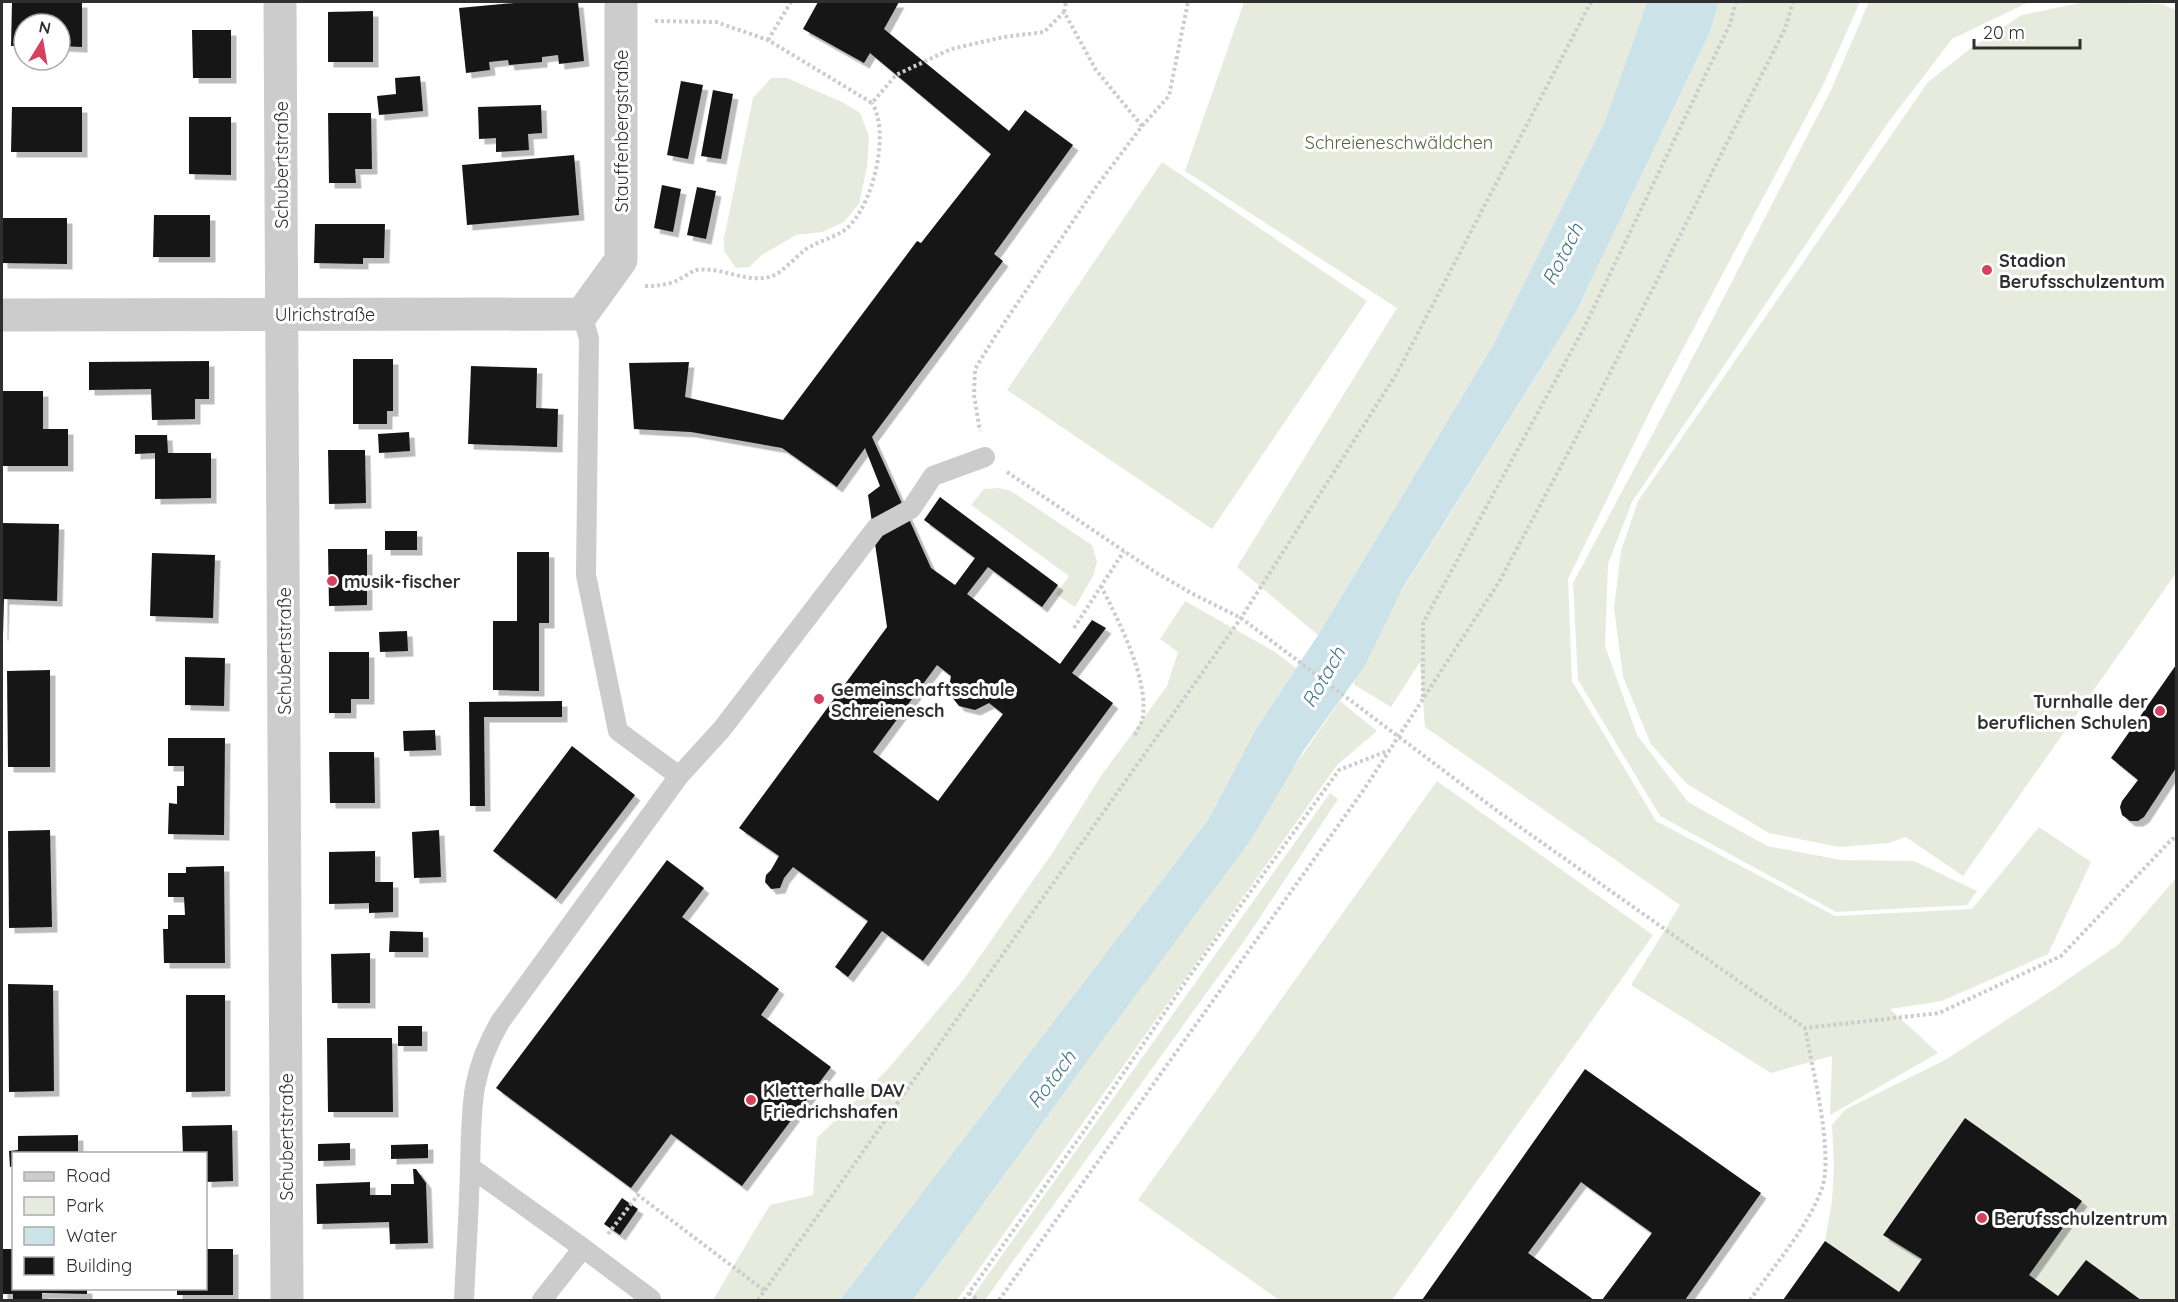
<svg xmlns="http://www.w3.org/2000/svg" width="2178" height="1302" font-family="Quicksand,sans-serif">
  <style>
    .green { fill: #e7ebde }
    .water { fill: #cce2e9 }
    .building { fill: #161616; fill-rule: evenodd; filter: url(#shadow) }
    .lines { fill: none; stroke-linecap: round; stroke-linejoin: round }
    .path { stroke: #ccc; stroke-width: 4; stroke-dasharray: 3 3; stroke-linecap: butt }
    .lane { stroke: #ccc; stroke-width: 20 }
    .street { stroke: #ccc; stroke-width: 33 }
    .poi-dot { fill: #d64160; stroke: #fff; stroke-width: 2 }
    .labels { text-anchor: middle; dominant-baseline: central; stroke-width: 6; stroke-linejoin: round; paint-order: stroke }
    .street-label { font-size: 18px; fill: #2f2f2f; stroke: #fff }
    .park-label { font-size: 18px; fill: #586740; stroke: #fff }
    .poi-label { font-size: 18px; font-weight: bold; fill: #2f2f2f; stroke: #fff; text-anchor: start }
    .water-label { font-size: 20px; font-style: italic; fill: #44798b; stroke: #fff }
  </style>
  <defs>
    <filter id="shadow"><feDropShadow dx="5.5" dy="5.5" stdDeviation="0" flood-color="#0004"/></filter>
  </defs>
  <rect width="100%" height="100%" fill="#fff"/>
  <path class="green" d="M1244 2H1647L1604 123 1492 347 1318 635 1237 567 1397 308 1185 171Z
    M1719 2H1860L1823 85 1652 407 1568 579 1572 681 1656 821 1835 916 1972 909 2039 827 2091 862 2048 954 1942 1001 1890 1009 1938 1053 1830 1115 1832 1056 1771 1073 1631 985 1680 905 1425 727 1420 662 1391 707 1353 684 1403 589 1575 314 1710 32Z
    M1869 2H2029L1952 39 1887 124 1632 502 1608 564 1605 646 1637 735 1688 802 1767 846 1841 860 1914 861 1977 891 1967 905 1836 912 1660 816 1578 680 1573 583 1665 411 1831 90Z
    M2084 2 2162 4 2176 10V573L1963 876 1906 837 1889 843 1839 847 1769 833 1687 784 1651 744 1623 677 1614 608 1621 551 1638 501 1928 82 1971 48 2022 15Z
    M771 78H787L842 102 860 113 869 136 867 167 859 204 844 222 822 232 796 235 762 255 749 267 736 268 724 251V238L753 98Z
    M1162 162 1367 301 1212 529 1007 390Z
    M999 488 1011 491 1092 545 1097 562 1093 576 1075 607 1056 594 1069 576 971 505 984 489Z
    M1185 601 1275 652 1296 668 1257 727 1208 820 840 1300H713L770 1205 813 1195 817 1138 887 1070 964 979 1055 849 1101 776 1167 686 1178 652 1160 639Z
    M1340 701 1377 731 1337 765 957 1300H913L1116 1022Z
    M1437 781 1653 935 1392 1300H1279L1138 1200Z
    M1330 793 1338 799 1249 934 985 1300H970Z
    M2176 878V1300H2141L2087 1261 2058 1296 2029 1275 2081 1201 1965 1118 1883 1234 1922 1259 1899 1292 1825 1241 1832 1201 1834 1167 1832 1125 1846 1109 1945 1060 2054 989 2119 944Z"/>
  <path class="water" d="M1647 2H1719L1710 32 1575 314 1403 588 1364 667 1304 750 1252 838 1116 1022 913 1300H840L1208 820 1257 727 1318 635 1492 347 1604 123Z"/>
  <path class="building" d="M12 2H82V47L60 46V24H24V46H11Z
    M525 2H578L584 61 559 64 558 55 542 57V62L509 65 508 60 489 62 490 70 466 73 459 8Z
    M818 2H899L884 29 1009 131 1025 110 1073 145 994 254 1003 261 872 437 931 568 955 585 975 558 924 520 940 497 1058 585 1042 607 988 567 967 594 1060 664 1092 620 1106 628 1072 673 1113 703 923 961 882 931 848 977 835 967 868 921 793 867 784 878 780 888 771 889 765 882 766 875 771 870 779 856 739 828 887 627 868 495 880 486 865 448 837 487 782 448 691 432 634 429 629 363 689 362 685 397 783 420 917 241 921 243 991 154 870 53 864 63 803 29ZM937 665 951 676 948 692 959 706 975 710 989 703 1003 714 938 801 873 752Z
    M373 11V62H328V12Z
    M192 30H231V78H193Z
    M420 76 423 111 379 115 377 96 396 94 395 78Z
    M681 81 703 85 688 159 667 155Z
    M713 90 733 94 721 159 701 156Z
    M541 105 542 133 528 134 529 150 496 152V138L479 139 478 107Z
    M12 107H82V152H11Z
    M328 113H371L372 169H355L356 183H329Z
    M189 117H231V175L189 174Z
    M574 155 579 215 467 225 462 165Z
    M662 185 681 189 673 232 654 228Z
    M697 187 716 191 706 239 687 235Z
    M154 215H210V257H153Z
    M2 218H67V264L2 263Z
    M315 224H385L384 258H363V264L314 263Z
    M353 359H393V411H387V424H353Z
    M209 361V399H195V419L152 420 151 389 89 390V362Z
    M471 366 537 368 536 408 558 409 557 447 468 444Z
    M2 391H43V429H68V466H2Z
    M409 432 410 451 379 453 378 434Z
    M135 435H167L168 453H211V498L155 499V453L135 454Z
    M328 450H365L366 503 329 504Z
    M2 523 59 524 57 601 4 599 3 635H2Z
    M385 531H417V550H385Z
    M328 549H367V605L329 606Z
    M517 552H549V623H539V691L493 690V621H517Z
    M152 553 215 555 213 618 150 616Z
    M407 631 408 651 380 652 379 632Z
    M329 652H369V699H351V713H329Z
    M185 657 225 658 224 706 185 705Z
    M2176 665V768L2144 817 2138 821H2130L2122 815 2120 807 2122 801 2138 780 2111 758Z
    M50 670V767H8L7 671Z
    M562 701V717H484L485 806H470L469 702Z
    M435 730 436 750 404 751 403 731Z
    M168 738H225L224 835 168 834 169 803 177 804V786H184V766H168Z
    M572 746 635 795 556 899 493 851Z
    M329 752H374L375 803H330Z
    M50 830 52 927 9 928 8 831Z
    M439 830 441 877 414 878 412 832Z
    M375 851V882H393V912L369 913V903L329 904V852Z
    M667 860 704 888 682 917 779 989 761 1015 831 1067 742 1186 671 1134 631 1188 496 1088Z
    M224 866 225 963H164L163 929H168V915H185L184 897H168V873H186V867Z
    M390 931 423 932V952H389Z
    M370 953V1003H332L331 954Z
    M8 984 53 985 54 1091 9 1092Z
    M186 995H225V1091L186 1092Z
    M398 1026H422V1046H398Z
    M327 1038H392L393 1112H328Z
    M1585 1069 1761 1193 1685 1300H1602L1652 1233 1581 1182 1528 1253 1594 1300H1422Z
    M1965 1118 2082 1201 2029 1275 2058 1296 2086 1260 2141 1300H1783L1825 1241 1899 1292 1922 1259 1883 1235Z
    M232 1125 233 1181 206 1182V1154H183L182 1126Z
    M78 1135V1154H14V1166L10 1167 9 1151 18 1150V1136Z
    M350 1143V1160L318 1161V1144Z
    M428 1144V1158L391 1159V1145Z
    M413 1169H416L426 1183 428 1243 390 1244 389 1222 317 1224 316 1184 370 1182V1195H391V1184H414Z
    M622 1198 638 1209 620 1235 604 1224Z
    M2 1249H14V1288H87V1294L42 1293V1300H13V1294H2Z
    M206 1249H233V1295H177V1288H206Z"/>
  <g class="lines">
    <path class="path" d="M1064 12 1066 2
      M655 21 716 22 768 40 872 103 896 75 951 49 1004 37 1044 32 1064 12 1096 70 1142 126 1096 187 996 335 975 369 974 395 980 431
      M768 40 791 2
      M1142 126 1169 96 1188 2
      M645 286C656 286 666 285 676 281 683 278 690 272 696 270 721 266 744 283 769 277 782 274 794 258 805 250 820 239 840 238 852 223 874 198 890 132 872 103
      M1007 472 1155 572 1191 593 1241 618 1500 813 1805 1028 1939 1013 2061 956 2172 839 2176 838
      M1101 586C1118 620 1151 682 1142 721 1140 726 1136 732 1134 737
      M1074 628 1124 551
      M1423 697V623L1584 328 1730 24 1736 2
      M608 1234 638 1195 765 1291
      M969 1293 978 1300
      M758 1300 1241 618 1397 373 1591 2
      M964 1300 1082 1134 1193 971 1339 770 1390 750
      M999 1300 1365 788 1499 582 1591 410 1785 29 1793 2
      M1750 1300C1773 1267 1809 1226 1822 1188 1834 1153 1812 1067 1805 1028"/>
    <path class="lane" d="M679 776 722 729 876 528 911 509 933 476 985 457
      M470 1167 583 1248 542 1300
      M583 1248 651 1299 650 1300
      M464 1300C466 1256 469 1212 470 1168 472 1108 469 1076 500 1022L679 776 618 731 586 575 589 339 582 314"/>
    <path class="street" d="M280 2 287 1300
      M2 315 582 314 621 260V2"/>
  </g>
  <g class="poi-dot">
    <circle cx="1987" cy="270" r="6"/>
    <circle cx="332" cy="581" r="6"/>
    <circle cx="819" cy="699" r="6"/>
    <circle cx="2160" cy="711" r="6"/>
    <circle cx="751" cy="1100" r="6"/>
    <circle cx="1982" cy="1218" r="6"/>
  </g>
  <g class="labels">
    <g class="street-label">
      <text transform="translate(621 131) rotate(-90)">Stauffenbergstraße</text>
      <text transform="translate(281 165) rotate(-90)">Schubertstraße</text>
      <text x="325" y="314">Ulrichstraße</text>
      <text transform="translate(284 651) rotate(-90)">Schubertstraße</text>
      <text transform="translate(286 1137) rotate(-90)">Schubertstraße</text>
    </g>
    <g class="park-label">
      <text x="1399" y="142">Schreieneschwäldchen</text>
    </g>
    <g class="poi-label">
      <text x="1999" y="260">Stadion<tspan x="1999" dy="21">Berufsschulzentum</tspan></text>
      <text x="344" y="581">musik-fischer</text>
      <text x="831" y="689">Gemeinschaftsschule<tspan x="831" dy="21">Schreienesch</tspan></text>
      <text x="2148" y="701" text-anchor="end">Turnhalle der<tspan x="2148" dy="21">beruflichen Schulen</tspan></text>
      <text x="763" y="1090">Kletterhalle DAV<tspan x="763" dy="21">Friedrichshafen</tspan></text>
      <text x="1994" y="1218">Berufsschulzentrum</text>
    </g>
    <g class="water-label">
      <text transform="translate(1562 254) rotate(-63)">Rotach</text>
      <text transform="translate(1323 677) rotate(-60)">Rotach</text>
      <text transform="translate(1051 1079) rotate(-53)">Rotach</text>
    </g>
  </g>
  <rect width="2178" height="1302" fill="none" stroke="#2f2f2f" stroke-width="6"/>
  <rect x="12" y="1152" width="195" height="138" fill="#ffffff" stroke="#acacac" stroke-width="1.5"/>
  <rect x="24" y="1172" width="30" height="9" fill="#cccccc" stroke="#acacac" stroke-width="1.5"/>
  <text x="66" y="1182" font-size="18" fill="#2f2f2f">Road</text>
  <rect x="24" y="1197" width="30" height="18" fill="#e7ebde" stroke="#acacac" stroke-width="1.5"/>
  <text x="66" y="1212" font-size="18" fill="#2f2f2f">Park</text>
  <rect x="24" y="1227" width="30" height="18" fill="#cce2e9" stroke="#acacac" stroke-width="1.5"/>
  <text x="66" y="1242" font-size="18" fill="#2f2f2f">Water</text>
  <rect x="24" y="1257" width="30" height="18" fill="#161616" stroke="#acacac" stroke-width="1.5"/>
  <text x="66" y="1272" font-size="18" fill="#2f2f2f">Building</text>
  <g transform="translate(42 42) rotate(11)"><circle r="28" fill="#ffffff" stroke="#acacac" stroke-width="1.5"/>
  <path d="M0-4.5L10 22L0 15L-10 22Z" fill="#d64160"/>
  <text y="-9" font-size="16" font-weight="bold" text-anchor="middle" fill="#2f2f2f">N</text>
  </g>
  <path d="M1974 39v9h106v-9" fill="none" stroke="#2f2f2f" stroke-width="3"/>
  <text x="1983" y="39" font-size="18" fill="#2f2f2f" stroke="#ffffff" stroke-width="4.5" paint-order="stroke">20 m</text>
</svg>
